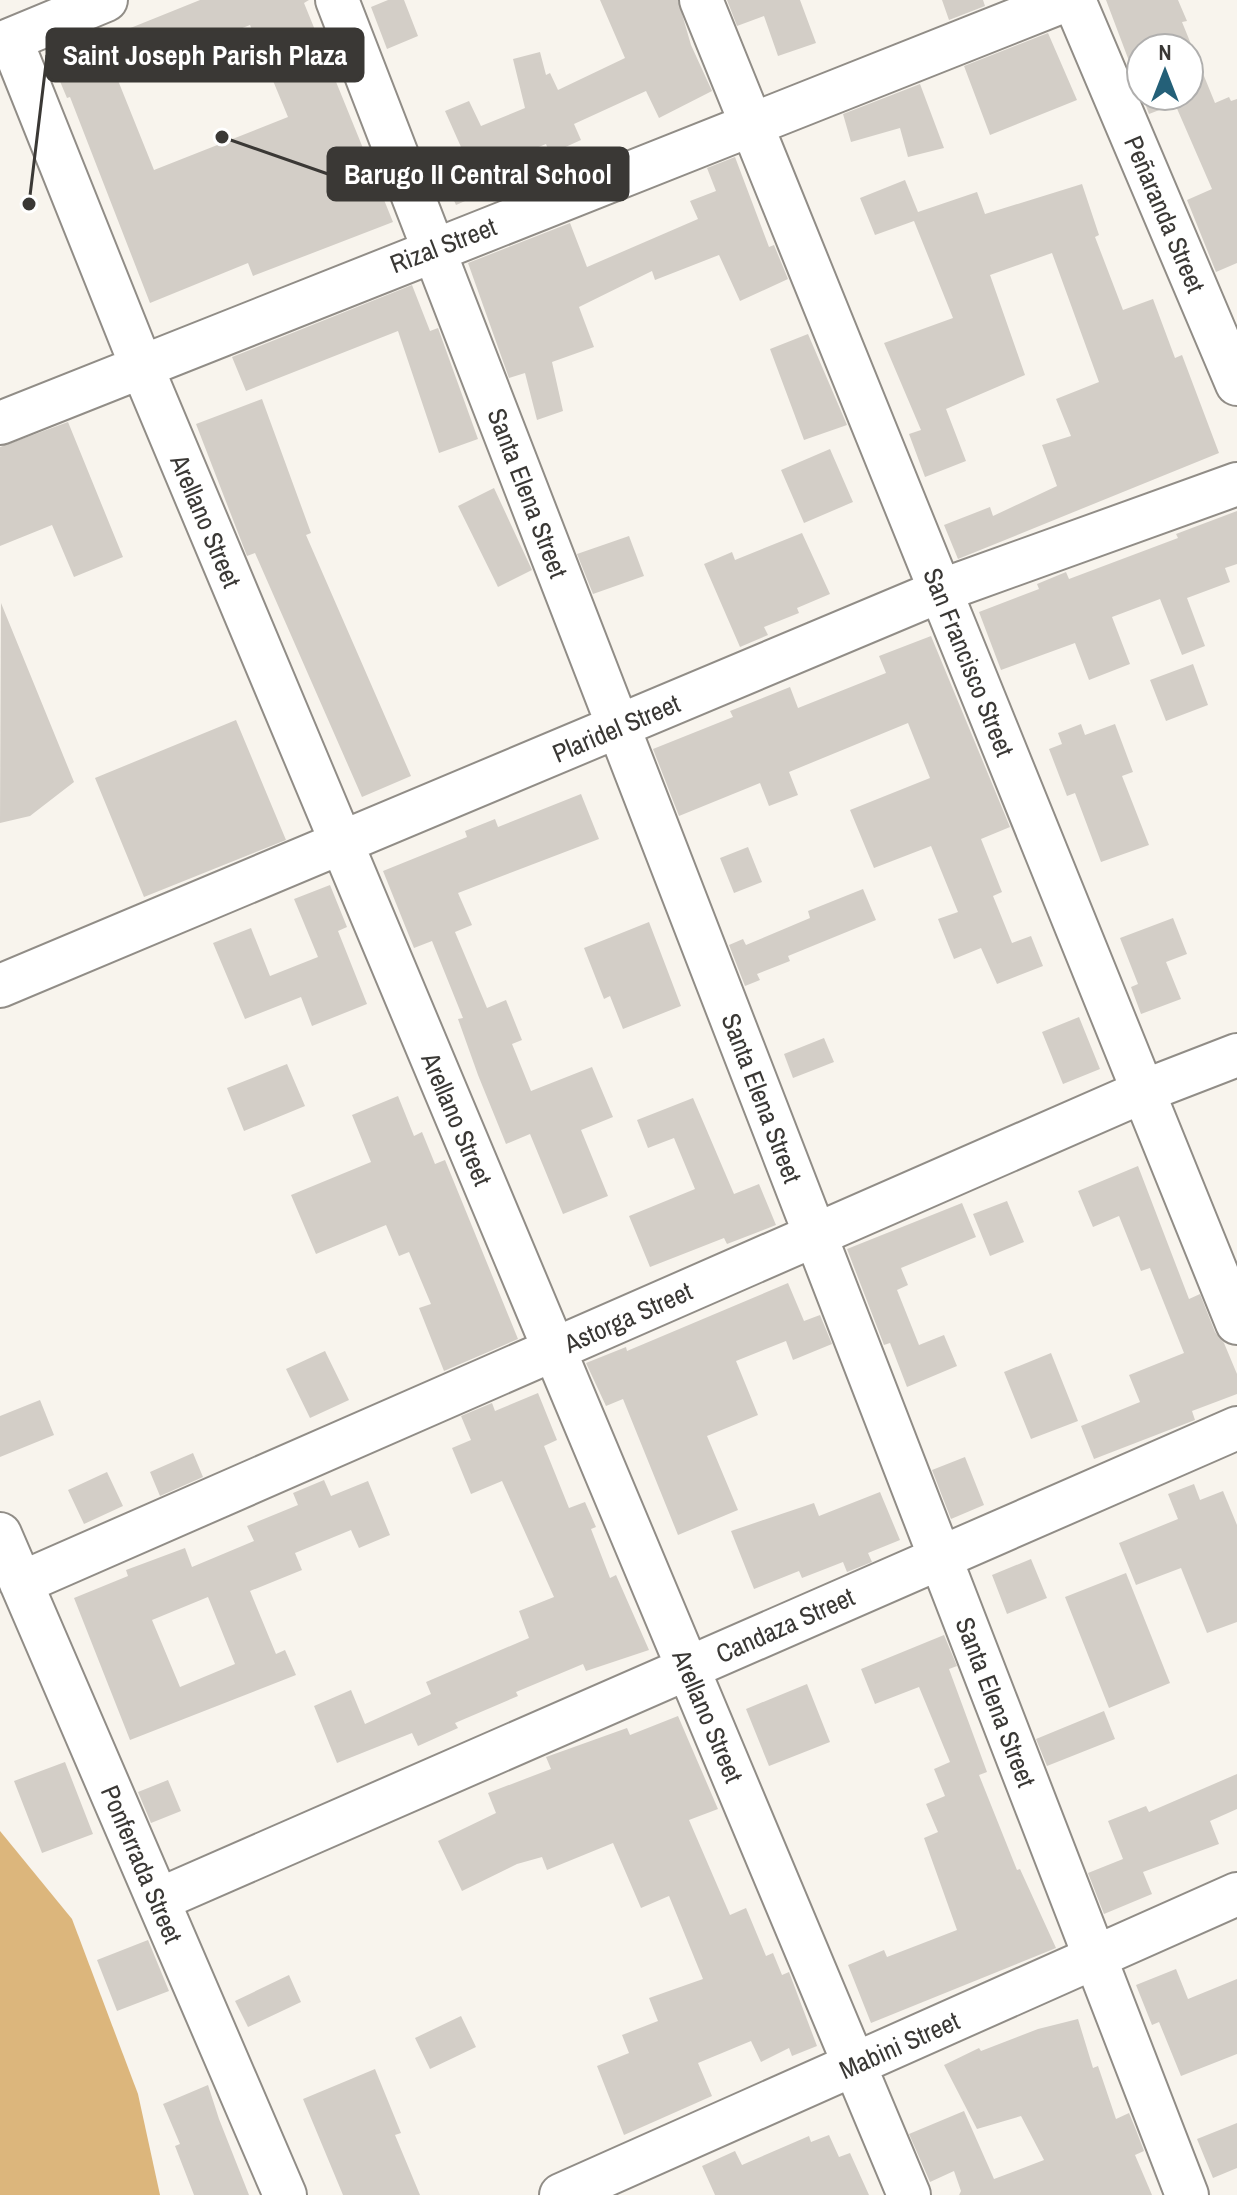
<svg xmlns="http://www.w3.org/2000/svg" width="1237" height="2195" font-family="'Archivo Narrow',sans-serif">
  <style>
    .water { fill: #dcb67c }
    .building { fill: #d3cec7; fill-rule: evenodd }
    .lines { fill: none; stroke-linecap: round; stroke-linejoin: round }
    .minor-casing { stroke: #918d87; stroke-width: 46 }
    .minor { stroke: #fff; stroke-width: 42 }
    .labels { text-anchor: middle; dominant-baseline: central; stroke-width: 6; stroke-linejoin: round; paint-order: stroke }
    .street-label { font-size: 26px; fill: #3a3835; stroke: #fff }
    .leader { fill: none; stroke: #3a3835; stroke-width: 3 }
    .callout-dot { fill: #3a3835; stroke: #fff; stroke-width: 3 }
    .callout { fill: #3a3835; stroke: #3a3835; stroke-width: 3 }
    .callout-label { font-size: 28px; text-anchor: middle; font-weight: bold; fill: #fff }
  </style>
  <rect width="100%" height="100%" fill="#f8f4ed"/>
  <path class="water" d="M0 1831 72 1919 138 2094 160 2195H0Z"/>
  <path class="building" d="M200 0H309L304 3 393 222 253 276 248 263 150 303 70 97 67 98 51 60ZM250 25 288 117 154 170 117 78Z
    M388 0H404L418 36 387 49 371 7Z
    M600 0H678L691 45 712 91 659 118 646 91 574 124 581 140 550 154 546 144 497 164 506 183 456 205 439 167 465 156 445 111 469 101 481 126 525 108 513 59 540 52 546 75 550 73 558 90 625 58Z
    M727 0H800L816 43 778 56 764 16 737 26Z
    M942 0H983L985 6 949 20Z
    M1106 0H1178L1187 21 1182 22 1215 103 1229 97 1231 101 1237 99V263L1216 272 1187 200 1212 189 1175 104 1149 114ZM1141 48H1189V96H1141Z
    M1048 33 1077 100 990 135 964 66Z
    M920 84 944 148 908 157 900 128 851 142 843 114Z
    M735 157 769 247 774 245 788 279 740 301 719 255 655 280 652 271 579 307 594 347 552 362 563 411 537 420 525 373 509 378 468 263 570 223 587 267 698 219 690 201 716 191 707 168Z
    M905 180 918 212 977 192 985 214 1082 184 1099 235 1095 237 1123 310 1153 299 1175 358 1182 355 1219 453 958 559 944 525 990 507 993 516 1057 486 1042 445 1071 436 1056 399 1099 382 1052 253 990 275 1025 375 946 409 966 461 925 477 909 434 921 430 884 343 953 318 914 221 875 235 860 198Z
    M412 285 430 331 438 328 478 439 439 453 398 331 246 391 232 357Z
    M808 334 847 425 804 440 770 349Z
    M262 399 311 533 306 535 411 776 362 797 255 553 247 556 196 424Z
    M68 422 123 557 74 577 52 525 0 546V447Z
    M830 449 853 502 804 523 781 470Z
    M494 488 532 570 498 587 458 506Z
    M1237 511V564L1225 568 1230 582 1187 598 1205 646 1182 655 1160 599 1112 617 1130 664 1089 680 1075 643 1001 670 979 612 1039 589 1037 584 1066 572 1069 579 1178 538 1176 534Z
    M802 533 830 594 797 608 799 613 764 627 768 635 740 647 704 564 732 552 735 560Z
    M629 536 644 576 593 594 577 554Z
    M1 603 74 782 30 816 0 823Z
    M931 636 1010 827 981 839 1002 892 993 896 1012 943 1031 936 1043 966 997 984 981 948 954 959 938 919 958 912 931 846 874 868 850 810 930 778 908 723 789 772 798 795 769 806 760 783 679 816 653 749 733 717 730 711 790 687 798 708 886 673 879 656Z
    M1193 664 1208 705 1166 721 1150 680Z
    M236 720 286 840 144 897 95 778Z
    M1081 724 1085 735 1115 724 1133 772 1122 776 1149 845 1101 862 1075 793 1067 796 1049 749 1062 744 1058 733Z
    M581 794 599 839 458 893 472 925 455 932 487 1008 506 1000 522 1040 512 1044 531 1091 592 1067 613 1117 581 1130 608 1196 563 1214 530 1134 506 1144 478 1075 458 1019 463 1018 432 941 414 948 383 871 467 837 465 831 495 819 498 827Z
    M748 847 762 882 734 893 720 858Z
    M330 885 347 927 338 931 367 1004 312 1026 301 997 245 1019 213 943 251 928 270 976 318 957 294 899Z
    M863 889 876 920 788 956 790 961 757 974 760 980 745 986 729 945 743 939 746 945 810 918 808 911Z
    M1173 918 1187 954 1166 962 1181 999 1141 1014 1131 987 1138 984 1120 938Z
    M649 922 681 1006 623 1029 610 996 604 999 584 948Z
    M1079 1017 1100 1069 1063 1084 1042 1032Z
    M824 1038 834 1062 793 1078 784 1054Z
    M287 1064 305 1106 244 1131 227 1088Z
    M398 1096 414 1136 422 1132 435 1164 445 1160 518 1339 444 1371 419 1308 431 1304 409 1252 399 1256 386 1225 316 1254 291 1195 371 1162 352 1115Z
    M693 1098 734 1194 759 1184 776 1225 727 1244 724 1238 650 1267 629 1216 695 1189 674 1138 648 1148 637 1120Z
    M1138 1166 1189 1299 1200 1294 1215 1332 1224 1343 1237 1374V1394L1192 1411 1195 1420 1094 1459 1081 1426 1140 1402 1129 1375 1184 1353 1150 1268 1141 1271 1119 1216 1093 1227 1078 1191Z
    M1007 1201 1024 1242 990 1256 973 1214Z
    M962 1203 976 1237 901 1268 908 1285 897 1290 919 1345 944 1335 957 1366 907 1387 890 1343 884 1345 847 1249Z
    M788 1283 804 1321 820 1315 832 1344 793 1360 786 1341 736 1361 758 1415 707 1436 738 1510 678 1535 623 1399 606 1406 586 1363 626 1347 627 1351Z
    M325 1351 349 1400 310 1418 286 1369Z
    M1051 1353 1078 1421 1031 1439 1004 1372Z
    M538 1393 557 1440 544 1446 569 1508 585 1502 596 1527 591 1529 610 1578 616 1575 649 1650 586 1671 583 1664 516 1692 518 1696 455 1723 458 1728 418 1746 412 1733 337 1763 314 1706 351 1690 365 1724 431 1694 426 1682 529 1638 519 1611 554 1597 502 1481 471 1494 452 1448 471 1440 461 1416 492 1403 495 1411Z
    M40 1400 54 1435 0 1457V1416Z
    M193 1453 203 1477 160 1496 150 1472Z
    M965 1457 984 1505 951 1519 932 1470Z
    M107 1472 123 1506 84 1524 68 1490Z
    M324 1480 331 1496 368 1481 390 1535 359 1548 351 1530 295 1553 302 1570 250 1591 276 1654 285 1650 296 1675 130 1740 74 1598 128 1576 126 1570 185 1548 192 1567 254 1541 247 1526 298 1505 293 1493ZM208 1597 235 1664 180 1687 152 1620Z
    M1194 1484 1200 1500 1223 1491 1237 1525V1622L1207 1633 1181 1568 1136 1585 1119 1543 1178 1519 1168 1494Z
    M880 1492 900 1540 868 1553 872 1562 847 1572 843 1562 802 1578 799 1571 754 1589 731 1531 814 1503 819 1516Z
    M1031 1559 1047 1598 1007 1614 992 1575Z
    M1126 1573 1170 1683 1109 1708 1065 1597Z
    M944 1635 957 1666 949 1669 987 1772 979 1775 1017 1870 1020 1869 1056 1948 871 2023 848 1965 884 1950 887 1957 957 1930 924 1838 938 1832 926 1804 945 1796 934 1769 950 1762 919 1687 875 1704 861 1669Z
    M807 1684 830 1742 769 1766 746 1709Z
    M1104 1711 1115 1739 1047 1766 1036 1739Z
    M678 1716 718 1809 689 1820 730 1915 746 1908 766 1956 773 1953 782 1975 789 1972 817 2046 792 2056 789 2048 761 2062 751 2041 698 2063 712 2096 624 2135 597 2066 629 2053 622 2035 658 2021 649 1998 703 1979 669 1896 641 1908 613 1843 547 1870 542 1857 517 1864 462 1891 438 1841 496 1813 488 1793 551 1769 546 1757 627 1728 630 1735Z
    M65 1762 93 1834 42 1853 14 1781Z
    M1237 1774V1809L1210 1821 1219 1844 1143 1872 1152 1894 1104 1914 1088 1873 1123 1859 1108 1821 1146 1806 1149 1812Z
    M168 1780 181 1811 151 1823 138 1792Z
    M148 1940 169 1991 117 2011 97 1960Z
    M1176 1969 1188 1999 1237 1979V2054L1181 2076 1159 2022 1152 2025 1136 1985Z
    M289 1975 301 2002 248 2027 235 2001Z
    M461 2016 476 2047 430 2069 415 2038Z
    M1078 2019 1093 2068 1098 2066 1116 2119 1129 2113 1136 2130 1144 2151 1135 2155 1152 2195H959L961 2191 954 2171 930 2182 909 2134 964 2111 994 2179 1044 2160 1021 2116 977 2129 944 2065 979 2048 981 2051 1038 2029Z
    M375 2069 401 2133 395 2135 420 2195H343L303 2099Z
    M208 2085 219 2119 249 2195H194L175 2146 180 2144 163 2104Z
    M1237 2123V2168L1213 2178 1197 2139Z
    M829 2135 839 2157 850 2153 869 2195H715L702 2166 735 2151 742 2165 809 2136 811 2142Z"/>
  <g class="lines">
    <g class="minor-casing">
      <path id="minor" d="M337 0 1187 2195
        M701 0 1237 1323
        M1074 0 1237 384
        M11 40 141 365 909 2195
        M0 44 106 0
        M0 423 1066 0
        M0 986 940 591 1237 484
        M0 1534 285 2195
        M21 1583 1144 1091 1237 1055
        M158 1900 1237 1428
        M561 2195 1237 1894"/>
    </g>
    <use href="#minor" class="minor"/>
  </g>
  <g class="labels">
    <g class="street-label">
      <text transform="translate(1165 214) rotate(67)">Peñaranda Street</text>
      <text transform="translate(443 245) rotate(-21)">Rizal Street</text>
      <text transform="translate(528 493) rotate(69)">Santa Elena Street</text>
      <text transform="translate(206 521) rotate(67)">Arellano Street</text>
      <text transform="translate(969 662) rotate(68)">San Francisco Street</text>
      <text transform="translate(616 728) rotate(-23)">Plaridel Street</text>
      <text transform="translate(762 1098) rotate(69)">Santa Elena Street</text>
      <text transform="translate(457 1119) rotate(67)">Arellano Street</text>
      <text transform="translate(628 1317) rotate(-24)">Astorga Street</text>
      <text transform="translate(785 1625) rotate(-24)">Candaza Street</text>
      <text transform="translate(996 1702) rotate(69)">Santa Elena Street</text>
      <text transform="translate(708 1716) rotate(67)">Arellano Street</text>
      <text transform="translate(142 1864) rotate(67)">Ponferrada Street</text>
      <text transform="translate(899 2045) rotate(-24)">Mabini Street</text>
    </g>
  </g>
  <path class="leader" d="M29 204L47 55M222 137L328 174"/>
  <g class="callout-dot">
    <circle cx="29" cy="204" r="8"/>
    <circle cx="222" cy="137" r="8"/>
  </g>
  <g class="callout">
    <rect x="47" y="29" width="316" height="52" rx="8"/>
    <rect x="328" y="148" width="300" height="52" rx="8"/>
  </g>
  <g class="callout-label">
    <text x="205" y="65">Saint Joseph Parish Plaza</text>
    <text x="478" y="184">Barugo II Central School</text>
  </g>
  <g transform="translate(1165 72)"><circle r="38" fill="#ffffff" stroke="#b0afae" stroke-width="2"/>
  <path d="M0-6L14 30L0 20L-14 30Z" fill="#246078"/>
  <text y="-12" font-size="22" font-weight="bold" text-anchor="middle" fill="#3a3835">N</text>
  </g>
</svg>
